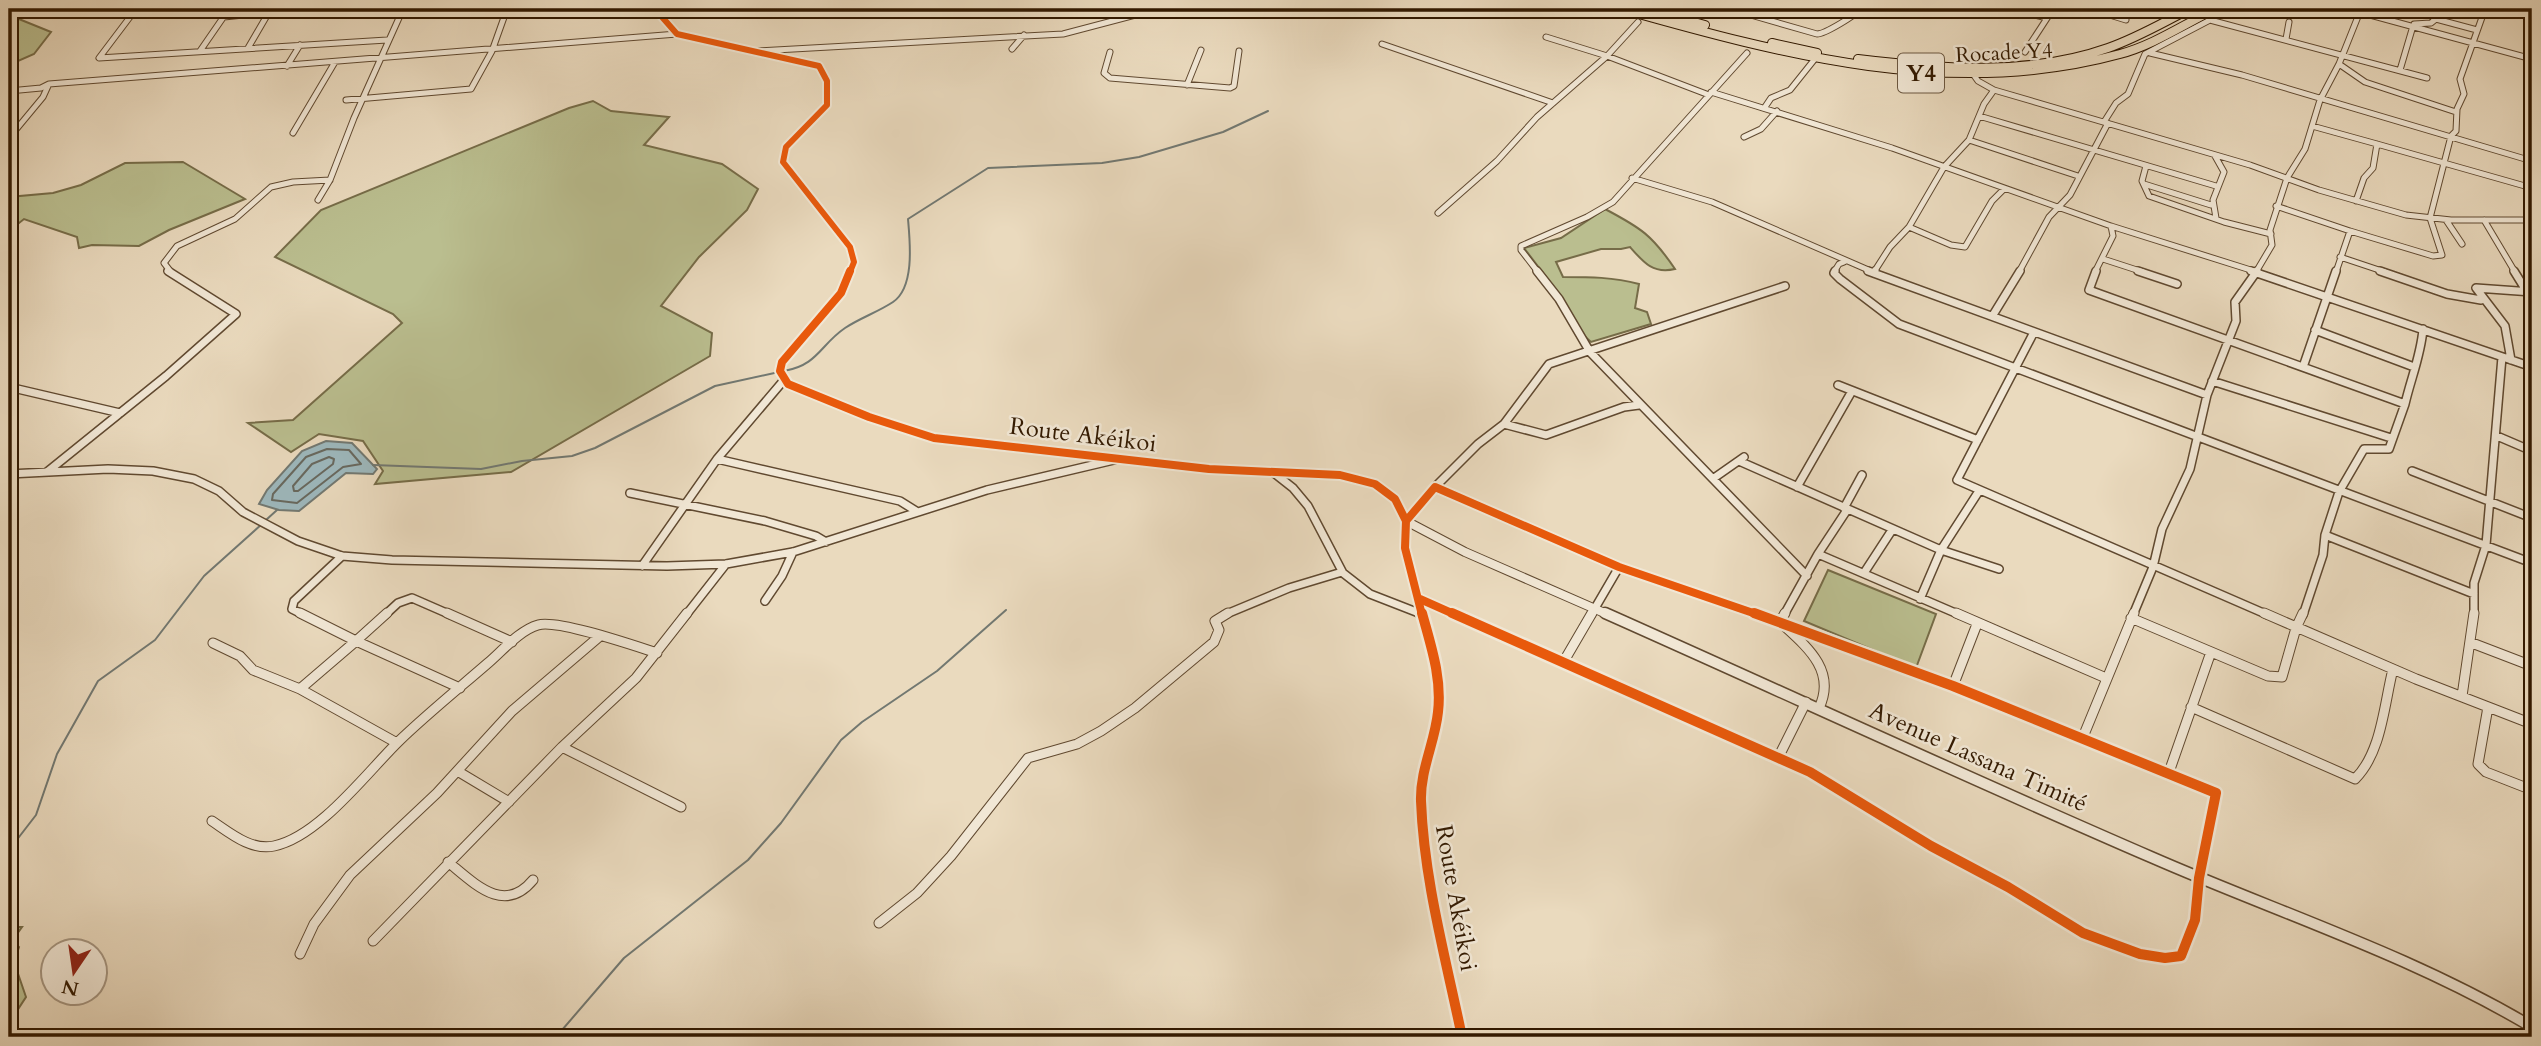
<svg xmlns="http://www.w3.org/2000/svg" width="2541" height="1046" font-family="Cardo,serif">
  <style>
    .green { fill: #babe8f; stroke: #766c48; stroke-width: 2 }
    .water { fill: #9db8bd; stroke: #727871; stroke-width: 2 }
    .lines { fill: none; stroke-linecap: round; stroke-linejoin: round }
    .shore { stroke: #68685e; stroke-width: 2 }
    .stream { stroke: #727871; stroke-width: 2 }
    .minor-far2-casing { stroke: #604930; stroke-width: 7 }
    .minor-far1-casing { stroke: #604930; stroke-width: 10 }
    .minor-casing { stroke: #604930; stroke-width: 11 }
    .tertiary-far2-casing { stroke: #604930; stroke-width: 8 }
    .tertiary-far1-casing { stroke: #604930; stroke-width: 10 }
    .tertiary-casing { stroke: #604930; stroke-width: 13 }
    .trunk-casing { stroke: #321900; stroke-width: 10 }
    .minor-far2 { stroke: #f1e7d5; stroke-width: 5 }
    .minor-far1 { stroke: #f1e7d5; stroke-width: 7 }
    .minor { stroke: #f1e7d5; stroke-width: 9 }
    .tertiary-far2 { stroke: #f1e7d5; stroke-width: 6 }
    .tertiary-far1 { stroke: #f1e7d5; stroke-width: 8 }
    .tertiary { stroke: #f1e7d5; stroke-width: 10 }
    .trunk { stroke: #eadabe; stroke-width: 8 }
    .cycleway-far2-casing { stroke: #f1e7d5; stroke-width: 10 }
    .cycleway-far1-casing { stroke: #f1e7d5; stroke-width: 12 }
    .cycleway-casing { stroke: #f1e7d5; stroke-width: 15 }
    .cycleway-far2 { stroke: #e8590c; stroke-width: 6 }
    .cycleway-far1 { stroke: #e8590c; stroke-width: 8 }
    .cycleway { stroke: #e8590c; stroke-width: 10 }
    .labels { text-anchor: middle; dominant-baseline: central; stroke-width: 5; stroke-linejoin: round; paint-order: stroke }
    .far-street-label { font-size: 21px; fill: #321900; stroke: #f1e7d5 }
    .shield { fill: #f1e7d5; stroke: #6b5740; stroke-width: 2 }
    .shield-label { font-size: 23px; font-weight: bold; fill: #321900 }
    .street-label { font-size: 24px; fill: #321900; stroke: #f1e7d5 }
  </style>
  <rect width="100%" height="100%" fill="#eadabe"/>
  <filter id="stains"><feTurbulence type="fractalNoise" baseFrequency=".00286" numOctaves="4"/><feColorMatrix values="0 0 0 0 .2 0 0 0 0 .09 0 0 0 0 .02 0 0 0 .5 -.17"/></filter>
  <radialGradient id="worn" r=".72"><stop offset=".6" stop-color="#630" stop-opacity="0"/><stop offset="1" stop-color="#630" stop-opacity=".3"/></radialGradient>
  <path class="green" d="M9 15 51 32 34 54 9 65Z
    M593 101 611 111 669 117 644 145 722 164 758 189 747 210 699 257 661 306 712 333 710 356 511 472 375 484 383 471 363 441 319 434 291 452 248 423 293 420 402 323 393 314 275 257 321 210 569 108Z
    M183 162 245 199 169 230 139 246 92 245 79 248 77 237 24 219 9 231V197L53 193 81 185 125 163Z
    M1605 209C1641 228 1652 235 1675 269 1653 274 1644 263 1630 247L1621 249H1601L1556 262 1563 277C1590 277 1613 277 1639 284L1635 308 1647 312 1651 324 1591 342 1581 333 1562 298 1524 248 1561 238Z
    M1828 570 1936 614 1916 668 1804 621Z
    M9 927H22L12 941 19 947 14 962 26 997 9 1023Z"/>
  <path class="water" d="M326 441 352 443 377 469 373 474 346 473 299 511 279 510 259 504 267 490 302 451Z"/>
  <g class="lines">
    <path class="shore" d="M327 449 349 450 361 464 343 467 297 503 272 500 273 494 306 457Z
      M329 457 334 459 333 464 298 491H294L293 486 312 464Z"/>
    <path class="stream" d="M784 371C818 365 820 345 845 328 860 318 878 312 893 302 915 287 910 242 908 219L988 168 1102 163 1139 157 1223 132 1268 111
      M373 465 481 469 522 461 572 456 595 448 715 386 779 372
      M266 520 277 510
      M9 850 36 815 57 754 98 681 155 640 204 576 262 524
      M556 1037 624 958 748 860 781 823 841 740 862 722 937 671 1006 610"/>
    <g class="minor-far2-casing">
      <path id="minor-far2" d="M136 9 99 58 387 40
        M1730 9 1817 34C1825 34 1856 15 1860 9
        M2010 9 2047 18
        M2090 9 2126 20
        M2348 9 2532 59
        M2418 9 2436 19 2477 30
        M224 17 303 9
        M2414 24 2431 23 2436 19
        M1546 37 1607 56 1709 95
        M2286 39 2289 22
        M1382 44 1553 103
        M248 48 269 12
        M1012 49 1024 35
        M200 51 229 9
        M757 51 1063 34 1158 9
        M1110 52 1104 73 1110 78 1230 88 1234 86 1239 51
        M2025 52 2053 9
        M2150 53 2242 75 2532 161
        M2339 64 2365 82 2456 112
        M287 66 300 45
        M2400 70 2413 26
        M1973 74 1978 81 1994 90 2250 165 2319 190 2406 215 2451 220H2532
        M1187 85 1201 50
        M9 91 41 88 49 84 677 34
        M1711 92 1892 148 2111 226 2257 272
        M346 100 471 89 492 51 507 9
        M1765 107 1771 98 1790 90 1814 60
        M1979 116 2216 186
        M2104 122 2116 103 2128 94 2145 54 2210 20 2427 78
        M2312 126 2377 144
        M293 133 335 62
        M1744 137 1761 129 1777 111
        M9 138 43 97 48 86
        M1969 140 2078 176
        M2215 156 2224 172 2213 200 2216 218
        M2146 166 2142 181 2149 196 2224 222 2271 234
        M1632 178 1712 202 1873 272
        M2144 184 2211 205
        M318 200 330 180 354 118 403 9
        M2356 201 2364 178 2373 168 2377 144 2532 188
        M2276 206 2350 231
        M1438 213 1497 161 1537 117 1607 56 1638 22
        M2446 220 2462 244
        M2484 220 2515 272
        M1909 227 1951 245 1965 247 1992 201 2004 189
        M2340 257 2385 272
        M2103 259 2143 272
        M171 272 164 263 177 246 235 219 271 187 293 182 330 180
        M1538 272 1521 250V246L1587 217 1613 202 1747 53
        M1834 272 1839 264 1844 262
        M1874 272 1890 247 1909 227 1944 167 1969 140 1984 104 1994 90
        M2019 272 2049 217 2070 195 2108 123
        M2095 272 2113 236 2111 226
        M2256 272 2272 245 2270 230 2287 178 2305 149 2320 100 2339 64 2361 9
        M2336 272 2350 231 2433 256 2442 255 2430 218 2451 136 2456 131 2457 109 2464 94 2460 79 2485 9"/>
    </g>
    <g class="minor-far1-casing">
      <path id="minor-far1" d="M1537 271 1559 299 1590 352 1807 576
        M1835 271 1834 273 1840 279 1899 324 2532 563
        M1868 271 2207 395
        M2096 271 2089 290 2405 404 2389 449H2364L2339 492 2325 535 2323 555 2303 615
        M2138 271 2177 284
        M2251 271 2532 367
        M2380 271 2447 294 2481 300
        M2514 271 2532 300
        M1874 273 1875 271
        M1993 315 2020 271
        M2315 330 2414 367
        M2034 332 1957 480 2268 615
        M2511 360 2505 326 2476 288 2532 292
        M2303 367 2336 271
        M2212 381 2391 438
        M1838 385 1978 440
        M9 387 120 413
        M2405 404C2411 378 2421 355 2423 329
        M1504 424 1546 435 1624 407 1639 405
        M2497 436 2532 451
        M717 459 900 501 916 511
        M1739 461 1941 550 1999 569
        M2412 471 2532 518
        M47 472 166 376 236 314 168 271
        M1274 473 1293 488 1308 506 1343 573 1370 594 1424 615
        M9 474 108 469 153 471 194 479 219 491 243 512 298 541 342 556 392 560 667 566 726 564 793 552 987 490 1114 460
        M1714 478 1744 457
        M1435 487 1478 444 1504 424 1549 364 1785 286
        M1797 487 1852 391
        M630 493 765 521 816 536 826 542
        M1844 508 1862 475
        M1406 521 1435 487 1619 567 1759 615
        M2325 535 2474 594
        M1818 554 1960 615
        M642 566 717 459 784 380
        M1864 573 1892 530
        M1420 599 1456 615
        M1920 599 1941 550 1979 491
        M765 601 782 576 793 552
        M304 615 292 609 294 601 342 556
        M385 615 398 603 412 598 451 615
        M686 615 726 564
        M1224 615 1289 588 1342 572
        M1591 615 1619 567
        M1784 615 1818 554 1847 510
        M2133 615 2153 567 2162 529 2190 469 2207 395 2236 321 2235 302 2257 271
        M2474 615V583L2486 545 2502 357"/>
    </g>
    <g class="minor-casing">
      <path id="minor" d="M300 613 356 641 387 613
        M447 613 512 642
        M1419 613 1424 615
        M1452 613 1810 772 1931 846 2008 887 2083 933 2140 954 2165 958 2181 956 2195 920 2199 878 2216 793 1953 686 1754 613
        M1785 613 1780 622C1806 646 1837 670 1819 708
        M1956 613 2106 678
        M2264 613 2416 679 2532 724
        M2131 618 2268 676 2282 677 2296 628 2303 613
        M213 643 240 656 253 670 300 689 397 743
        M2472 643 2532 666
        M1564 661 1592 613
        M1953 686 1977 624
        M300 689 356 641 460 688
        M2462 696 2474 613
        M2191 707 2355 779C2382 752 2384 704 2393 669
        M2488 707 2478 764 2486 772 2532 790
        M2083 737 2134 613
        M562 747 681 807
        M1779 756 1806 702
        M459 772 509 802
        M2168 775 2211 652
        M212 821C230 833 251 851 274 846 319 837 368 771 399 741 427 714 458 689 488 663 502 651 520 630 538 625 557 619 635 646 657 653
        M448 862C475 884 504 915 533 880
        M879 923 917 893 951 856 1028 758 1077 744 1101 731 1135 708 1214 642 1219 630 1215 621 1228 613
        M373 941 562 747 636 678 687 613
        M300 954 314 924 350 875 437 793 512 711 600 636"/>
    </g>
    <g class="tertiary-far2-casing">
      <path id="tertiary-far2" d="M655 9 677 34 819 66 827 81V105L786 147 783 162 850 247 854 262 850 272"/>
    </g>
    <g class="tertiary-far1-casing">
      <path id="tertiary-far1" d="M850 271 841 293 782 362 780 371 788 384 869 417 934 438 1209 469 1340 475 1375 484 1395 499 1406 521 1405 548 1422 615
        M1406 521 1465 552 1609 615"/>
    </g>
    <g class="tertiary-casing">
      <path id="tertiary" d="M1422 613C1431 646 1442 678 1438 712 1435 742 1420 770 1421 801 1424 881 1446 959 1462 1037
        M1605 613C1787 694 1968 778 2151 857 2279 913 2411 955 2532 1027"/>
    </g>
    <g class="trunk-casing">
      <path id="trunk" d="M1621 9C1784 55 1952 100 2120 54 2154 45 2184 24 2216 9
        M1648 9 1705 25
        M1772 43 1817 53
        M1858 59C1940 69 2029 76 2108 48 2137 38 2162 23 2190 9"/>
    </g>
    <use href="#minor-far2" class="minor-far2"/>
    <use href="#minor-far1" class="minor-far1"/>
    <use href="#minor" class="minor"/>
    <use href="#tertiary-far2" class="tertiary-far2"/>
    <use href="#tertiary-far1" class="tertiary-far1"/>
    <use href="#tertiary" class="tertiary"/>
    <use href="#trunk" class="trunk"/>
    <g class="cycleway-far2-casing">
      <path id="cycleway-far2" d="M655 9 677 34 819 66 827 81V105L786 147 783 162 850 247 854 262 850 272"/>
    </g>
    <g class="cycleway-far1-casing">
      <path id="cycleway-far1" d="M850 271 841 293 782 362 780 371 788 384 869 417 934 438 1209 469 1340 475 1375 484 1395 499 1406 521 1405 548 1422 615
        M1406 521 1435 487 1619 567 1759 615
        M1420 599 1456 615"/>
    </g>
    <g class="cycleway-casing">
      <path id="cycleway" d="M1422 613C1431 646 1442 678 1438 712 1435 742 1420 770 1421 801 1424 881 1446 959 1462 1037
        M1452 613 1810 772 1931 846 2008 887 2083 933 2140 954 2165 958 2181 956 2195 920 2199 878 2216 793 1953 686 1754 613"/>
    </g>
    <use href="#cycleway-far2" class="cycleway-far2"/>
    <use href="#cycleway-far1" class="cycleway-far1"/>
    <use href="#cycleway" class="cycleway"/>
  </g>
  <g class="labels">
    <g class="far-street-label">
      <text transform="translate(2004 53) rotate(-3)">Rocade Y4</text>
    </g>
    <rect class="shield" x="1898" y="53.5" width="46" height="39" rx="5"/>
    <g class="shield-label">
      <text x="1921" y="73">Y4</text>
    </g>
    <g class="street-label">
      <text transform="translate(1083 435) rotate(7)">Route Akéikoi</text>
      <text transform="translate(1978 757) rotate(24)">Avenue Lassana Timité</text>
      <text transform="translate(1456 898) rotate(80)">Route Akéikoi</text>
    </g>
  </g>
  <rect width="2541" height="1046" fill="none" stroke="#eadabe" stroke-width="35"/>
  <rect x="10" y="10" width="2520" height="1025" fill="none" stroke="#321900" stroke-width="3.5"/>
  <rect x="18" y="18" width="2506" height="1011" fill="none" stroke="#321900" stroke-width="2"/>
  <g transform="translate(74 972) rotate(193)"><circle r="33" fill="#f1e7d5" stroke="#a59580" stroke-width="2"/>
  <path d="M0-5L12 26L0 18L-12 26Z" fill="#8f2418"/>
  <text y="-10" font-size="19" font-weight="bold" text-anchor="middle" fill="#321900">N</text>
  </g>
  <rect width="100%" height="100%" filter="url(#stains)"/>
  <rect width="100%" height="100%" fill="url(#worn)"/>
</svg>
